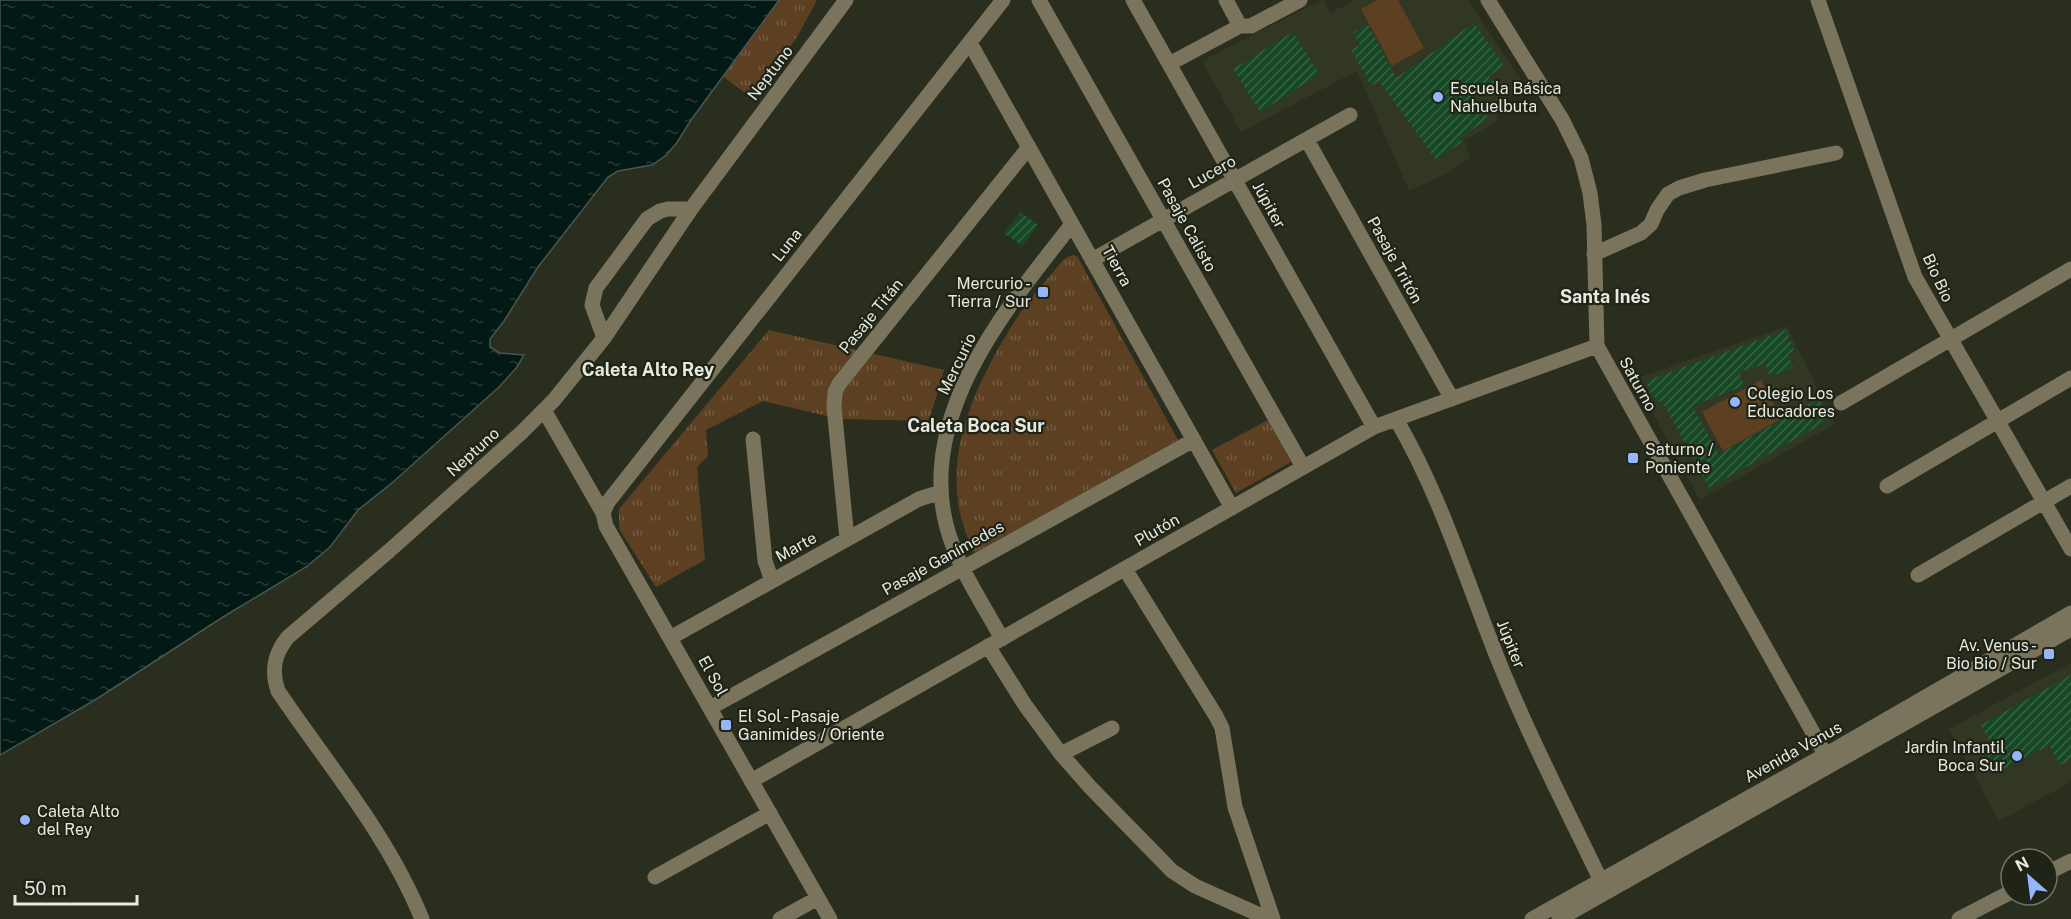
<svg xmlns="http://www.w3.org/2000/svg" width="2071" height="919" font-family="'Public Sans',sans-serif">
  <style>
    .built { fill: #313722 }
    .park { fill: url(#park-tufts) }
    .pitch { fill: #5d4022 }
    .water { fill: url(#water-ripples); stroke: #475752; stroke-width: 1.5 }
    .building { fill: url(#building-hatch) }
    .lines { fill: none; stroke-linecap: round; stroke-linejoin: round }
    .minor { stroke: #7b745c; stroke-width: 15 }
    .poi-dot { fill: #95b6fd; stroke: #202416; stroke-width: 2 }
    .labels { text-anchor: middle; dominant-baseline: central; stroke-width: 4.5; stroke-linejoin: round; paint-order: stroke }
    .street-label { font-size: 16px; fill: #e6e9e0; stroke: #202416 }
    .poi-label { font-size: 16px; fill: #e6e9e0; stroke: #202416; text-anchor: start }
    .neighbourhood-label { font-size: 18px; font-weight: bold; fill: #e6e9e0; stroke: #202416 }
  </style>
  <defs>
    <pattern id="park-tufts" width="24" height="20" patternUnits="userSpaceOnUse" patternTransform="scale(1.5)"><rect width="24" height="20" fill="#5d4022"/><path d="M3 7l-1-3M5 7V3M7 7l1-3M15 17l-1-3M17 17v-4M19 17l1-3" fill="none" stroke="#745c42"/></pattern>
    <pattern id="water-ripples" width="26" height="14" patternUnits="userSpaceOnUse" patternTransform="scale(1.5)"><rect width="26" height="14" fill="#031915"/><path d="M2 4q2-2 4 0t4 0M15 11q2-2 4 0t4 0" fill="none" stroke="#283a37"/></pattern>
    <pattern id="building-hatch" width="6" height="6" patternUnits="userSpaceOnUse" patternTransform="scale(1.5)"><rect width="6" height="6" fill="#164825"/><path d="M-1 1l2-2M0 6l6-6M5 7l2-2" fill="none" stroke="#386244"/></pattern>
  </defs>
  <rect width="100%" height="100%" fill="#2a2e1f"/>
  <path class="built" d="M1321 0H1324L1330 13 1355 0H1469L1481 21 1525 86 1493 107 1499 120 1464 141 1470 158 1446 174 1409 191 1357 71 1241 132 1202 61Z
    M1787 326 1835 424 1700 500 1634 379Z
    M2071 663V782L1999 821 1949 729Z"/>
  <path class="park" d="M620 0H817L797 37 753 99Z
    M1072 255 1077 256 1178 440 974 553C967 536 960 519 958 501 949 439 981 375 1013 324 1027 301 1047 280 1064 259Z
    M769 330 944 370 929 421 840 419 763 401 706 430 708 456 697 467 705 560 656 587 619 529V509Z
    M1268 420 1291 462 1236 493 1212 450Z"/>
  <path class="pitch" d="M1378 0H1398L1424 48 1392 66 1361 9Z
    M1761 380 1781 419 1723 451 1702 412Z"/>
  <path class="water" d="M0 0H779L691 120 676 144 665 156 652 165 618 171 608 177 538 267 504 321 490 339V347L500 353 524 355 517 367 499 387 393 482 358 510 330 547 306 567 223 617 95 700 0 755Z"/>
  <path class="building" d="M1474 23 1504 65 1489 76 1495 83 1474 98 1489 118 1459 138 1462 142 1436 160 1379 81 1371 86 1351 50 1360 45 1353 32 1368 24 1396 78Z
    M1293 32 1320 74 1260 112 1233 69Z
    M1021 212 1038 225 1022 246 1004 233Z
    M1786 330 1795 352 1788 354 1793 368 1770 377 1765 364 1739 372 1744 386 1692 406 1719 454 1819 399 1830 419 1709 488 1665 406 1651 394 1645 381Z
    M2071 675V759L2060 765 2049 745 1997 773 1986 752 1993 748 1981 725Z"/>
  <g class="lines">
    <path class="minor" d="M1039 0 1303 467
      M1133 0 1374 427
      M1226 0 1240 26
      M1488 0 1563 121 1581 158 1590 193 1594 225 1597 346 1831 765
      M1818 0 1915 277 2071 549
      M970 43 1232 508
      M1169 64 1240 26H1251L1300 0
      M1307 140 1452 399
      M1594 254 1641 233 1651 224 1657 210 1668 194 1679 188 1705 180 1836 153
      M1092 260 1350 115
      M604 338 592 305 596 288 647 219 660 211 668 209H691
      M1841 403 2071 269
      M544 410 603 513 606 526 830 919
      M1396 419C1441 496 1466 580 1499 662 1529 736 1566 808 1601 881
      M753 439 765 561 772 581
      M1887 486 2071 378
      M603 513 608 502 1003 0
      M847 539 834 407 835 392 839 384 1029 147
      M1125 569 1216 716 1222 728 1235 807 1273 919
      M1918 575 2071 486
      M670 638 919 499 941 492
      M1002 639C982 602 956 565 946 524 918 412 1008 306 1072 224
      M988 646 1025 705 1061 754 1090 787 1172 871 1195 886 1269 919
      M710 708 1194 440
      M1061 754 1112 728
      M751 781 1374 427 1597 346
      M2047 873 2071 861
      M655 877 770 813
      M422 919C388 835 328 765 278 691 271 671 274 654 288 637L389 551 521 433 554 400 604 338 691 209 846 0
      M780 919 818 898
      M1532 919 1825 755 2071 613
      M1559 919 2071 629
      M1959 919 2011 892"/>
  </g>
  <g class="poi-dot">
    <circle cx="1438" cy="97" r="6"/>
    <rect x="1037" y="286" width="12" height="12" rx="3"/>
    <circle cx="1735" cy="402" r="6"/>
    <rect x="1627" y="452" width="12" height="12" rx="3"/>
    <rect x="2043" y="648" width="12" height="12" rx="3"/>
    <rect x="720" y="719" width="12" height="12" rx="3"/>
    <circle cx="2017" cy="756" r="6"/>
    <circle cx="25" cy="820" r="6"/>
  </g>
  <g class="labels">
    <g class="street-label">
      <text transform="translate(770 73) rotate(-53)">Neptuno</text>
      <text transform="translate(1212 172) rotate(-29)">Lucero</text>
      <text transform="translate(1269 205) rotate(61)">Júpiter</text>
      <text transform="translate(1187 225) rotate(61)">Pasaje Calisto</text>
      <text transform="translate(787 245) rotate(-52)">Luna</text>
      <text transform="translate(1395 260) rotate(61)">Pasaje Tritón</text>
      <text transform="translate(1117 266) rotate(61)">Tierra</text>
      <text transform="translate(1938 278) rotate(65)">Bio Bio</text>
      <text transform="translate(871 316) rotate(-51)">Pasaje Titán</text>
      <text transform="translate(957 364) rotate(-64)">Mercurio</text>
      <text transform="translate(1638 384) rotate(61)">Saturno</text>
      <text transform="translate(473 452) rotate(-42)">Neptuno</text>
      <text transform="translate(1157 530) rotate(-30)">Plutón</text>
      <text transform="translate(796 547) rotate(-29)">Marte</text>
      <text transform="translate(943 558) rotate(-29)">Pasaje Ganímedes</text>
      <text transform="translate(1511 644) rotate(68)">Júpiter</text>
      <text transform="translate(713 676) rotate(61)">El Sol</text>
      <text transform="translate(1793 752) rotate(-29)">Avenida Venus</text>
    </g>
    <g class="poi-label">
      <text x="1450" y="88">Escuela Básica<tspan x="1450" dy="18">Nahuelbuta</tspan></text>
      <text x="1031" y="283" text-anchor="end">Mercurio -<tspan x="1031" dy="18">Tierra / Sur</tspan></text>
      <text x="1747" y="393">Colegio Los<tspan x="1747" dy="18">Educadores</tspan></text>
      <text x="1645" y="449">Saturno /<tspan x="1645" dy="18">Poniente</tspan></text>
      <text x="2037" y="645" text-anchor="end">Av. Venus -<tspan x="2037" dy="18">Bio Bio / Sur</tspan></text>
      <text x="738" y="716">El Sol - Pasaje<tspan x="738" dy="18">Ganimides / Oriente</tspan></text>
      <text x="2005" y="747" text-anchor="end">Jardin Infantil<tspan x="2005" dy="18">Boca Sur</tspan></text>
      <text x="37" y="811">Caleta Alto<tspan x="37" dy="18">del Rey</tspan></text>
    </g>
    <g class="neighbourhood-label">
      <text x="1605" y="296">Santa Inés</text>
      <text x="648" y="369">Caleta Alto Rey</text>
      <text x="976" y="425">Caleta Boca Sur</text>
    </g>
  </g>
  <g transform="translate(2029 877) rotate(332)"><circle r="28" fill="#202416" stroke="#6f7367" stroke-width="1.5"/>
  <path d="M0-4.5L10 22L0 15L-10 22Z" fill="#95b6fd"/>
  <text y="-9" font-size="16" font-weight="bold" text-anchor="middle" fill="#e6e9e0">N</text>
  </g>
  <path d="M15 895v9h122v-9" fill="none" stroke="#e6e9e0" stroke-width="3"/>
  <text x="24" y="895" font-size="18" fill="#e6e9e0" stroke="#202416" stroke-width="4.5" paint-order="stroke">50 m</text>
</svg>
